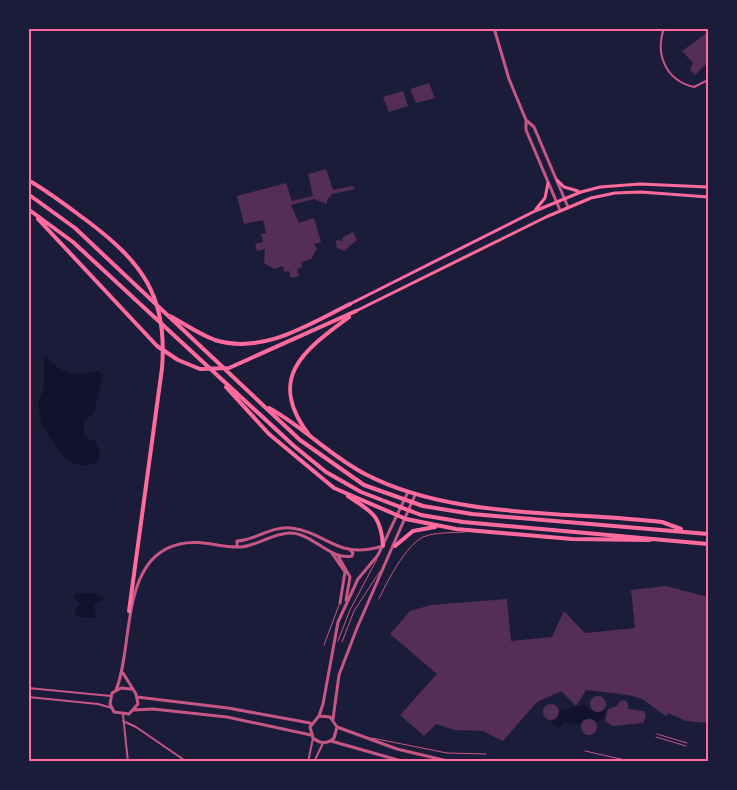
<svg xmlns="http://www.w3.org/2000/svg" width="737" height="790" font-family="Cabin,sans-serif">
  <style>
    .water { fill: #12122b }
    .building { fill: #542f53 }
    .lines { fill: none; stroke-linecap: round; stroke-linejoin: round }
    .service { stroke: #c65784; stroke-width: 1 }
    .minor { stroke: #c65784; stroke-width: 2 }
    .tertiary { stroke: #c65784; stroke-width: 3 }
    .secondary { stroke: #ff6b9d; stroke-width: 3 }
    .motorway { stroke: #ff6b9d; stroke-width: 4 }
    .neatline { fill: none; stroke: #ff6b9d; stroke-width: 2 }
  </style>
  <rect width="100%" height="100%" fill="#1b1b3a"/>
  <path class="water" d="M44 356C65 374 69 377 97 371L103 375 94 413 84 421V437L95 441 100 453 98 462 81 466 65 459 42 426 38 405 44 387Z
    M76 593H94L103 597 102 601 94 604 96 618 77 617 74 613 80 604 75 598Z
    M584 705 596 713 606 710 603 719 597 722 592 719H583L579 725 564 721 560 728 553 725 552 721 561 710Z"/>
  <path class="building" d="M708 32V62L695 75 690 70 693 63 682 51Z
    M429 83 435 98 416 103 410 89Z
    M403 91 408 106 389 112 383 97Z
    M326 169 333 190 353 186 355 189 332 194 327 200V204L314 199 291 205 299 223 314 218 321 242 314 244 317 249 311 259 301 262 302 267 297 269 299 276 291 278 289 271 284 272 283 266 274 269 264 263 265 249 257 251 255 244 263 242 261 234 266 233 263 220 244 224 237 196 286 183 292 201 313 196 308 174Z
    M353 232 357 240 344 251 337 248 336 240 343 241 342 238Z
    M666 586 708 597V723L686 721 668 713 666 716 642 699 628 695 586 690 576 706 561 691 537 702 503 741 483 731 455 730 436 724 424 736 400 715 437 674 390 634 410 611 431 605 507 599 511 641 552 637 564 611 585 633 635 628 631 590Z
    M590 704a8 8 0 1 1 16 0a8 8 0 1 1-16 0Z
    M625 700 628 703V709L644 711 646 717 643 723 613 726 605 721 608 709 617 706 620 701Z
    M543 712a8 8 0 1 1 16 0a8 8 0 1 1-16 0Z
    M581 727a8 8 0 1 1 16 0a8 8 0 1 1-16 0Z"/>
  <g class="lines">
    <path class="service" d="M379 599C386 583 406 545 423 537 435 532 452 533 465 532
      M338 641 350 610 377 559
      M342 642 354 611 380 571
      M324 645 339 605
      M657 734 687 743
      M656 737 686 746
      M372 738 447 753 486 754
      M585 751 634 762"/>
    <path class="minor" d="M664 28C655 54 665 80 694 87L708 80
      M28 688 111 696
      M28 697 98 704 112 708
      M123 715 128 762
      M123 721 136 727 187 762
      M308 762 313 738
      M314 762 323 743"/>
    <path class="tertiary" d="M494 28 509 79 526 120V130L560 210
      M526 120 534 127 568 207
      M237 547V541C256 540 271 526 291 528 329 533 336 560 383 546
      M331 552 345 572 340 603
      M338 556 350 577 346 600
      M123 673 136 694 138 704 129 714 114 712 110 704 112 693 121 688 131 689
      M116 690C134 647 119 557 180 544 201 539 220 548 240 547 257 546 271 534 289 533 312 532 330 561 352 556L353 553 349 549
      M137 697 228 708 310 723
      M134 710 153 709 227 717 311 735
      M319 716 330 717 337 727 334 738C328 744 320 744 313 738L310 727 319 716 323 704 338 622 358 579 378 555 408 492
      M333 719 339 675 357 628 415 495
      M337 727 397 749 452 762
      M331 741 405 762"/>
    <path class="secondary" d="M557 180 564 187 578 191
      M536 209 545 198 548 183
      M350 304 535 211 581 192 600 187 640 184 708 187
      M356 311 546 217 591 198 615 193 641 192 708 197"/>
    <path class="motorway" d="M28 180C49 192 67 206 86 220 142 262 168 296 162 368L129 611
      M28 194 75 228 300 440 364 485 423 506 472 514 708 534
      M28 209 73 242 294 446 326 472 361 492 421 515 463 522 708 544
      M38 219 157 346 178 360 200 369 229 368 356 311
      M170 316C185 324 199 334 215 340 263 355 309 324 350 304
      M226 387 269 434 334 488
      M269 408C304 427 331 457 367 475 453 519 567 511 662 522L681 529
      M309 435C266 378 303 351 349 317
      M334 488 406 519 456 529 572 539 650 540
      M348 496C372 512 381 515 383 546
      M395 546 413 531 435 527"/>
  </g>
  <rect width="737" height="790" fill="none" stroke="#1b1b3a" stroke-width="60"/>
  <rect x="30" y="30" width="677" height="730" class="neatline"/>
</svg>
